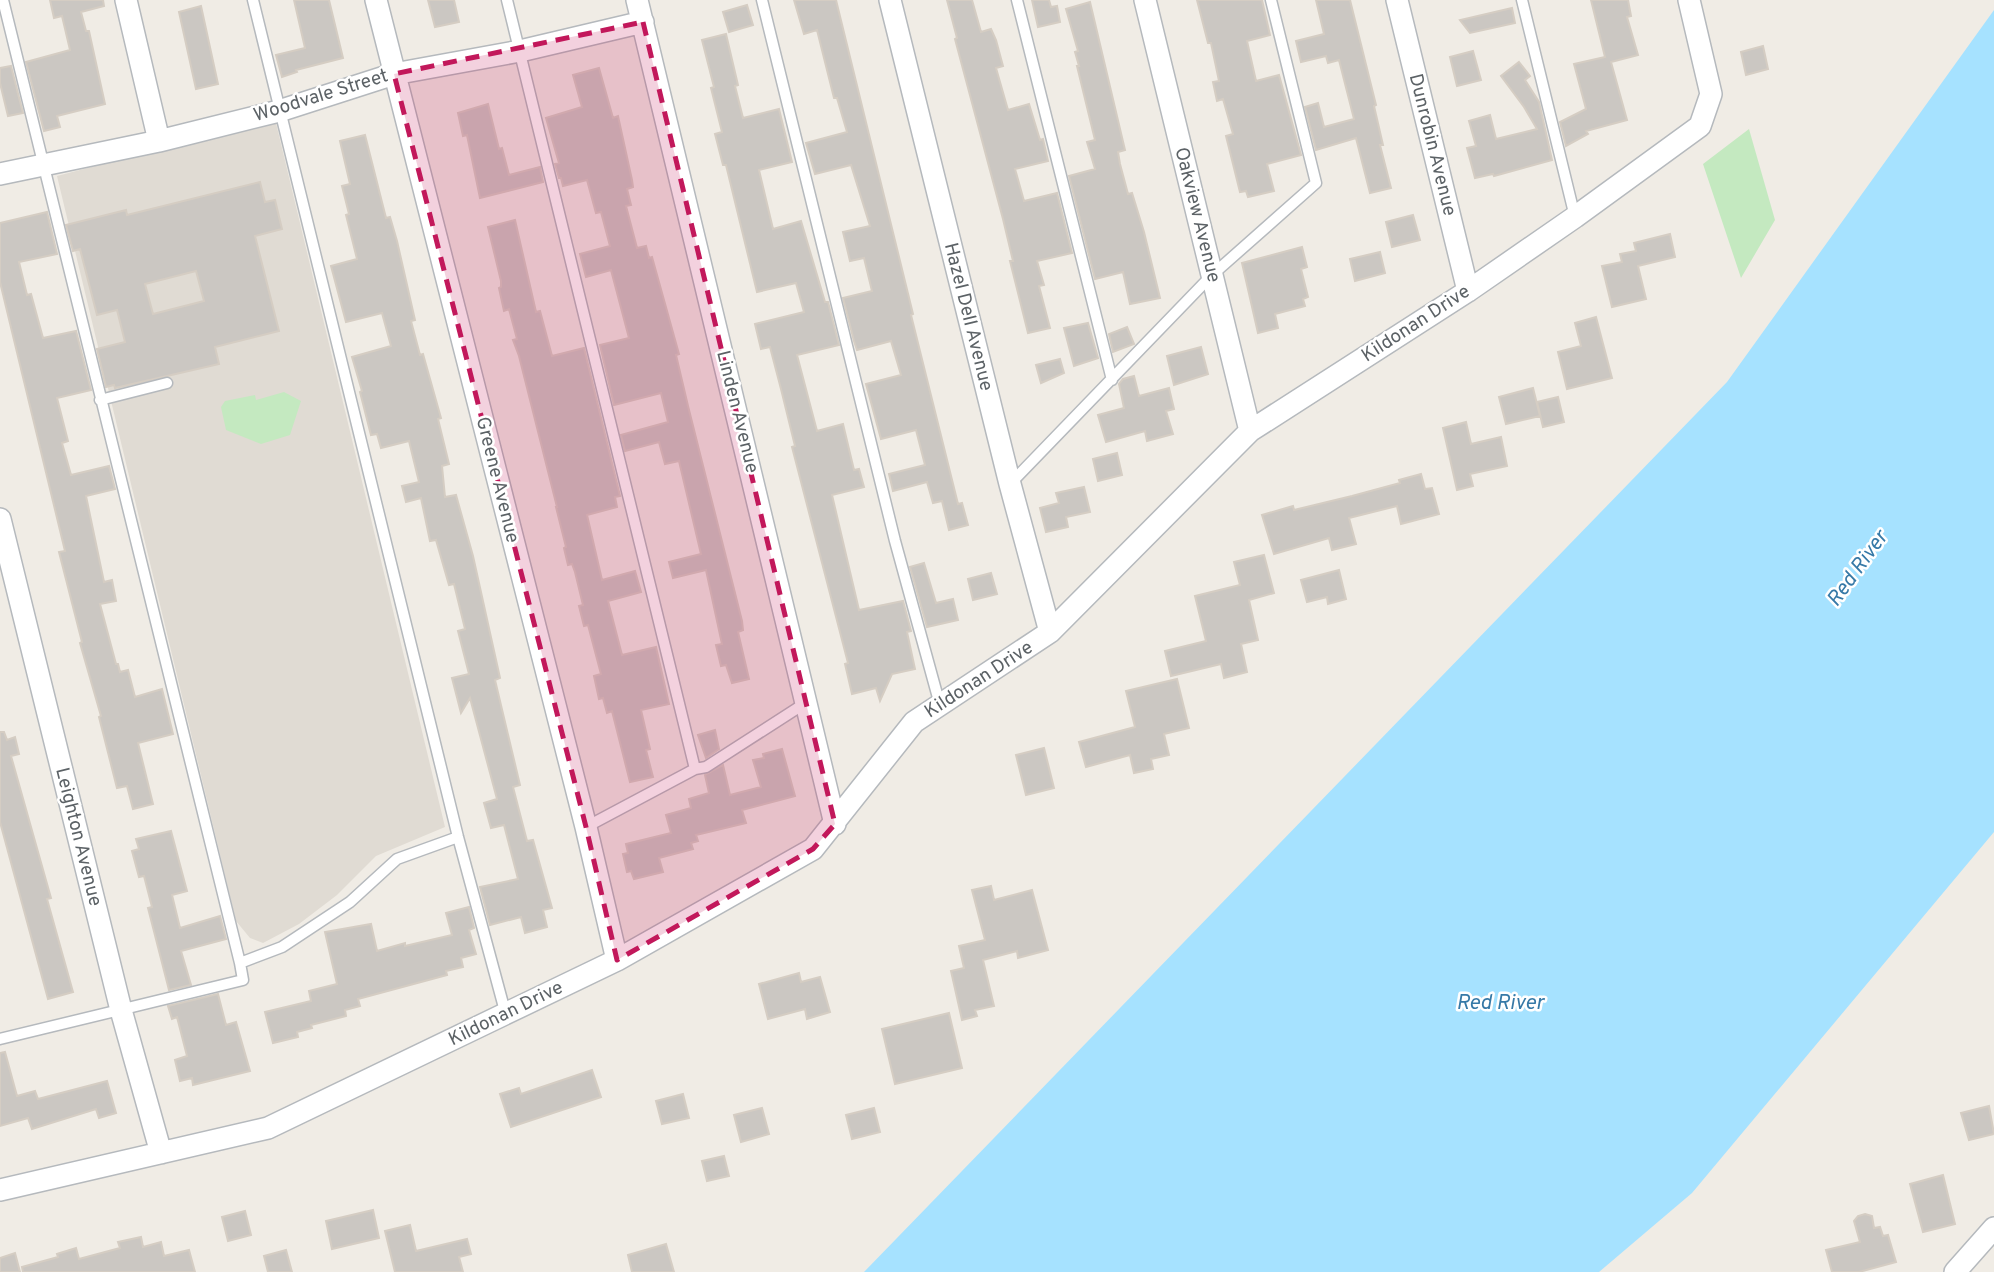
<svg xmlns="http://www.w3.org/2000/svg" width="1994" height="1272" font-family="Overpass,sans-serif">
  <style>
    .education { fill: #e0dbd3 }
    .green { fill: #c4e9c0 }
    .water { fill: #a6e2ff }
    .building { fill: #cbc7c2; stroke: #d5cdc3; stroke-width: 2; fill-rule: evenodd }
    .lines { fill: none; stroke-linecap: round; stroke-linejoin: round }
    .service-casing { stroke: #b5b9bd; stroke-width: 13 }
    .minor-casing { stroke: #b5b9bd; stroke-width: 24 }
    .service { stroke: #fff; stroke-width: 10 }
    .minor { stroke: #fff; stroke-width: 21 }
    .marked { fill: #c2185b; fill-opacity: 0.2; stroke: #c2185b; stroke-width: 5; stroke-dasharray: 14 9; stroke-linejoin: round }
    .labels { text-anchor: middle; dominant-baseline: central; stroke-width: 5; stroke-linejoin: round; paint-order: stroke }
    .street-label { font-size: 19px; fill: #5c6266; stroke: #fff }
    .water-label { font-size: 21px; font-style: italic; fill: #3679a7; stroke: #fff }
  </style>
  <rect width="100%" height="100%" fill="#f0ece5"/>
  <path class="education" d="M275 119 445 827 376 856 337 895 299 924 263 943 250 938 236 921 57 176Z"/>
  <path class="green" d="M1749 129 1775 220 1741 278 1703 164Z
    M284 392 301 401 290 435 261 444 226 430 221 407 225 401 255 395 256 400Z"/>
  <path class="water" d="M1994 10V832L1692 1193 1599 1272H864L1727 382Z"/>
  <path class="building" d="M50 0H103L104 6 81 12 86 31H89L105 104 57 116 60 127 44 131 26 62 70 50 62 16 54 18Z
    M294 0H329L343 58 296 70 297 72 282 77 276 55 305 48Z
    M428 0H454L459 22 435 27Z
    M794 0H836L913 314 911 315 958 504 962 503 968 525 949 530 942 501 933 503 927 482 893 491 889 474 925 465 916 430 881 439 866 384 901 375 891 341 857 350 854 341 843 298 872 291 864 258 850 261 843 232 870 226 851 165 815 174 806 143 847 132 837 98H834L817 30 804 34Z
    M947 0H972L981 32 991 29 996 40 1003 66 996 68 1008 110 1029 104 1040 140 1043 139 1048 161 1015 169 1024 201 1057 193 1072 253 1037 261 1044 285 1039 286 1050 328 1028 333 1010 261H1013L1003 219 955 39 957 38Z
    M1032 0H1049L1051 7 1057 6 1060 22 1038 27Z
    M1197 0H1262L1270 35 1247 41 1256 81 1279 75 1301 155 1267 164 1274 191 1248 197 1246 191 1240 192 1226 136 1233 134 1223 99 1217 101 1213 82 1219 81 1211 43H1208Z
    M1316 0H1350L1376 105 1374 106 1383 145H1380L1391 188 1370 193 1356 138 1316 150 1305 107 1318 103 1324 127 1354 119 1339 60 1328 63 1326 56 1301 62 1296 41 1324 34Z
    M1591 0H1628L1631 16 1627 17 1638 55 1611 62 1627 120 1586 131 1588 134 1566 146 1560 122 1586 109 1574 64 1605 57Z
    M1090 2 1125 150 1118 152 1120 164 1128 194 1132 193 1144 232 1160 298 1130 304 1123 272 1095 279 1069 176 1095 169 1087 142 1095 140 1077 66H1079L1075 52 1078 51 1066 9Z
    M747 5 753 25 729 32 723 12Z
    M201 6 218 84 196 89 179 12Z
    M1512 8 1515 23 1470 33 1460 20Z
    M726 34 738 85 735 86 743 118 779 109 792 162 759 170 773 229 801 221 825 302H828L839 345 797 355 817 431 843 424 854 470 859 469 864 487 832 495 859 610 903 601 911 631 907 632 915 669 892 674 880 701 876 688 852 694 845 664 848 663 792 447 795 446 781 389 770 347 761 349 755 324 804 312 796 283 757 292 726 165H723L715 134 722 132 711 88 714 87 702 40Z
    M1763 46 1768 69 1746 75 1741 52Z
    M1473 51 1481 80 1457 86 1450 57Z
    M1519 62 1530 76 1525 80 1539 102 1552 160 1494 176 1493 174 1475 178 1467 148 1476 146 1469 121 1490 115 1496 139 1537 129 1524 107 1501 76Z
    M11 66 23 113 8 116 0 83V68Z
    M599 68 613 118 618 116 632 180 633 187 627 189 631 205 626 206 637 248 646 246 649 258 652 257 679 354 676 355 688 406 742 621 743 630 738 632 749 679 732 683 726 665 721 666 716 645 722 644 706 570 673 578 669 562 701 554 679 461 665 464 659 442 625 451 621 435 668 422 661 393 614 405 600 345 629 338 611 270 586 277 580 254 610 246 601 212 596 213 587 180 563 186 561 178H559L555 164 559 163 546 118 582 107 573 75Z
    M488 104 499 149 502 148 509 175 540 167 543 182 480 198 467 135 463 136 458 113Z
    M365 135 386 218 390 217 397 241 415 320 411 321 420 355 423 354 441 418 438 419 449 464 442 466 445 497 456 495 473 556 500 678 495 680 520 785 513 787 527 841 533 840 552 908 543 910 547 927 525 933 521 917 490 925 480 887 518 879 504 825 491 828 484 803 497 799 470 698 461 713 452 678 469 674 458 631 465 629 454 584 449 585 436 540 430 541 421 498 406 502 402 486 419 482 409 441 381 448 377 434 371 435 360 392 362 391 352 357 391 346 382 313 346 322 331 266 357 259 346 215 349 214 342 186 350 184 340 141Z
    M260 182 265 202 275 200 282 229 255 236 279 331 215 347 219 364 115 388 114 385 106 387 97 349 125 342 117 310 97 315 80 249 73 251 66 225 126 210 127 215ZM196 271 204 301 153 314 145 284Z
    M47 212 57 254 19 262 27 295 31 294 43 338 76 331 91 390 57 398 68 441 62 443 71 475 109 466 115 489 86 496 104 582 112 580 116 601 100 604 116 664H118L120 672 128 670 135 697 162 689 173 734 138 743 153 804 133 809 127 786 117 788 99 717 101 716 80 643 82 642 59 552 65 551 0 282V223Z
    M1413 215 1420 240 1392 247 1386 222Z
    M515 220 536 312 540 311 552 356 584 348 620 496 615 497 617 507 587 515 602 580 635 571 641 592 608 601 622 655 656 647 669 704 641 710 650 749 646 750 653 777 630 782 612 711 607 713 603 698 599 699 594 676 601 674 588 625 584 626 579 606 583 605 575 572 572 564 568 565 564 548 566 547 556 507H557L519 356 513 340 517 339 509 309 504 311 499 288 501 287V281L488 227Z
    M1670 234 1675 257 1638 266 1646 299 1612 307 1602 266 1622 262 1620 254 1636 251 1634 243Z
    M1302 247 1307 267 1301 269 1308 297 1303 299 1305 306 1275 314 1278 328 1258 333 1242 263Z
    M1380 252 1385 273 1355 281 1350 259Z
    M1596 317 1612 378 1567 389 1558 352 1581 346 1575 323Z
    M1088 323 1098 358 1074 366 1064 328Z
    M1127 327 1134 344 1113 352 1109 334Z
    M1201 347 1208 374 1174 385 1167 356Z
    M1060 359 1064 373 1041 383 1036 365Z
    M1134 376 1139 396 1169 388 1174 409 1166 411 1173 434 1147 441 1145 431 1106 442 1098 415 1124 408 1119 384 1123 379Z
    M1533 388 1540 416 1506 424 1499 397Z
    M1558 397 1564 422 1543 427 1537 402Z
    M1466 422 1471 444 1501 437 1507 466 1470 474 1473 486 1457 490 1443 428Z
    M1117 453 1122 475 1098 481 1093 459Z
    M1421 474 1425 489 1432 488 1439 514 1401 524 1397 506 1349 518 1356 544 1332 550 1329 538 1274 554 1262 515 1293 506 1294 510 1352 496 1400 483 1399 480Z
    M1084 487 1090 512 1066 517 1068 527 1046 532 1040 508 1059 503 1056 493Z
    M1264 555 1274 593 1249 600 1258 640 1241 644 1247 672 1224 678 1221 664 1171 676 1165 651 1206 641 1195 596 1240 585 1234 562Z
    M924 563 936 603 953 599 958 620 927 627 910 567Z
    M1339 570 1346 599 1328 604 1327 597 1307 602 1301 580Z
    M991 573 997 594 973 600 968 579Z
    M1177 679 1189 728 1164 734 1169 755 1151 759 1153 769 1134 773 1130 755 1086 767 1079 742 1135 727 1126 691Z
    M715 730 719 749 706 758 698 735Z
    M0 732H4L7 740 15 737 19 754 11 756 51 898 47 899 73 992 48 999 0 822Z
    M1044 748 1054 788 1026 795 1016 755Z
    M782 749 795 796 742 810 746 823 696 835 698 841 691 843 693 849 659 858 663 872 634 879 631 871 627 872 623 854 628 853 626 844 671 833 666 815 691 808 689 799 709 793 705 775 723 765 730 795 761 787 753 760 764 758 763 754Z
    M171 831 187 891 172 895 180 928 220 916 226 939 181 951 191 985 169 990 148 908 152 907 144 876 139 877 132 851 139 849 136 839Z
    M991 886 994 900 1032 890 1048 950 1018 958 1017 951 983 960 994 1006 975 1010 977 1016 962 1020 951 971 964 968 959 946 985 940 972 890Z
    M469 907 474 928 469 930 476 954 461 958 463 967 446 971 447 975 358 999 360 1006 345 1010 346 1016 311 1025 312 1028 297 1032 298 1037 273 1043 265 1012 311 1001 309 991 337 984 325 932 371 924 377 951 405 943V946L452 935 446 913Z
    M799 973 801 982 820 977 830 1012 807 1019 805 1009 768 1019 759 984Z
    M218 994 226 1025 236 1022 250 1071 193 1085 192 1078 180 1081 175 1060 187 1056 177 1017 172 1019 168 1006Z
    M949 1013 962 1068 895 1084 882 1029Z
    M5 1052 17 1096 35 1091 38 1099 107 1081 116 1113 99 1118 96 1109 32 1129 28 1118 0 1126V1053Z
    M592 1070 601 1097 511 1127 500 1094 519 1088 521 1094Z
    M683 1094 689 1118 662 1124 656 1101Z
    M1989 1106 1994 1134 1969 1140 1961 1113Z
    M762 1108 769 1134 741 1142 734 1115Z
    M874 1108 880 1132 852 1139 846 1115Z
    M724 1156 729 1176 707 1181 702 1161Z
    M1943 1175 1955 1224 1923 1232 1910 1184Z
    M373 1210 379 1238 332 1249 326 1221Z
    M245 1211 251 1235 228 1241 222 1217Z
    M1865 1214 1872 1216 1874 1228 1880 1227 1883 1236 1888 1235 1896 1262 1859 1272H1832L1826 1250 1860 1242 1854 1221 1858 1216Z
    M410 1225 416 1251 467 1239 471 1254 459 1257 463 1272H395L385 1231Z
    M141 1237 143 1247 161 1242 164 1256 189 1250 195 1272H23L22 1267 58 1257 57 1254 76 1248 79 1259 120 1248 118 1242Z
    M666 1244 674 1272H632L628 1255Z
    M286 1250 292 1272H268L264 1256Z
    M15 1253 20 1272H0V1258Z"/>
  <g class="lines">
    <g class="service-casing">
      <path id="service" d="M3 0 240 963
        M253 0 458 837 506 1015
        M507 0 695 769
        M762 0 895 541 940 705
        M1017 0 1112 380
        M1522 0 1575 217
        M100 400 167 383
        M1010 484 1211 276 1316 183 1271 0
        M586 827 695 769 706 767 807 702
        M0 1039 243 980 240 963 282 947 350 902 397 859 458 837"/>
    </g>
    <g class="minor-casing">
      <path id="minor" d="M126 0 159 141
        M376 0 586 827 617 960
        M637 0 835 824
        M890 0 1010 484 1050 632
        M1145 0 1250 431
        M1397 0 1468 291
        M0 174 159 141 279 111 394 74 520 51 643 22
        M0 519 121 1010 161 1153
        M0 1190 268 1128 617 960 813 849 914 722 1050 632 1250 431 1468 291 1575 217 1700 126 1711 94 1689 0
        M1955 1272 1994 1228"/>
    </g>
    <use href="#service" class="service"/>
    <use href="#minor" class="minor"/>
  </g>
  <path class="marked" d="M643 22 835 824 813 849 617 960 586 827 394 74Z"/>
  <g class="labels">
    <g class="street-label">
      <text transform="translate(321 96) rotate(-17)">Woodvale Street</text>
      <text transform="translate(1432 145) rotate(76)">Dunrobin Avenue</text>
      <text transform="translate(1197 215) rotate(76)">Oakview Avenue</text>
      <text transform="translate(968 317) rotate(76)">Hazel Dell Avenue</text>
      <text transform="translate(1416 324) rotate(-33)">Kildonan Drive</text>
      <text transform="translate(737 412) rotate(76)">Linden Avenue</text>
      <text transform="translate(497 480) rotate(76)">Greene Avenue</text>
      <text transform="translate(979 680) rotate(-33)">Kildonan Drive</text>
      <text transform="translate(78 837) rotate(76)">Leighton Avenue</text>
      <text transform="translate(506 1014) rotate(-26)">Kildonan Drive</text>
    </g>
    <g class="water-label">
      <text transform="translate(1858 569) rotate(-54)">Red River</text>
      <text x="1500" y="1003">Red River</text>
    </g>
  </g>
</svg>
